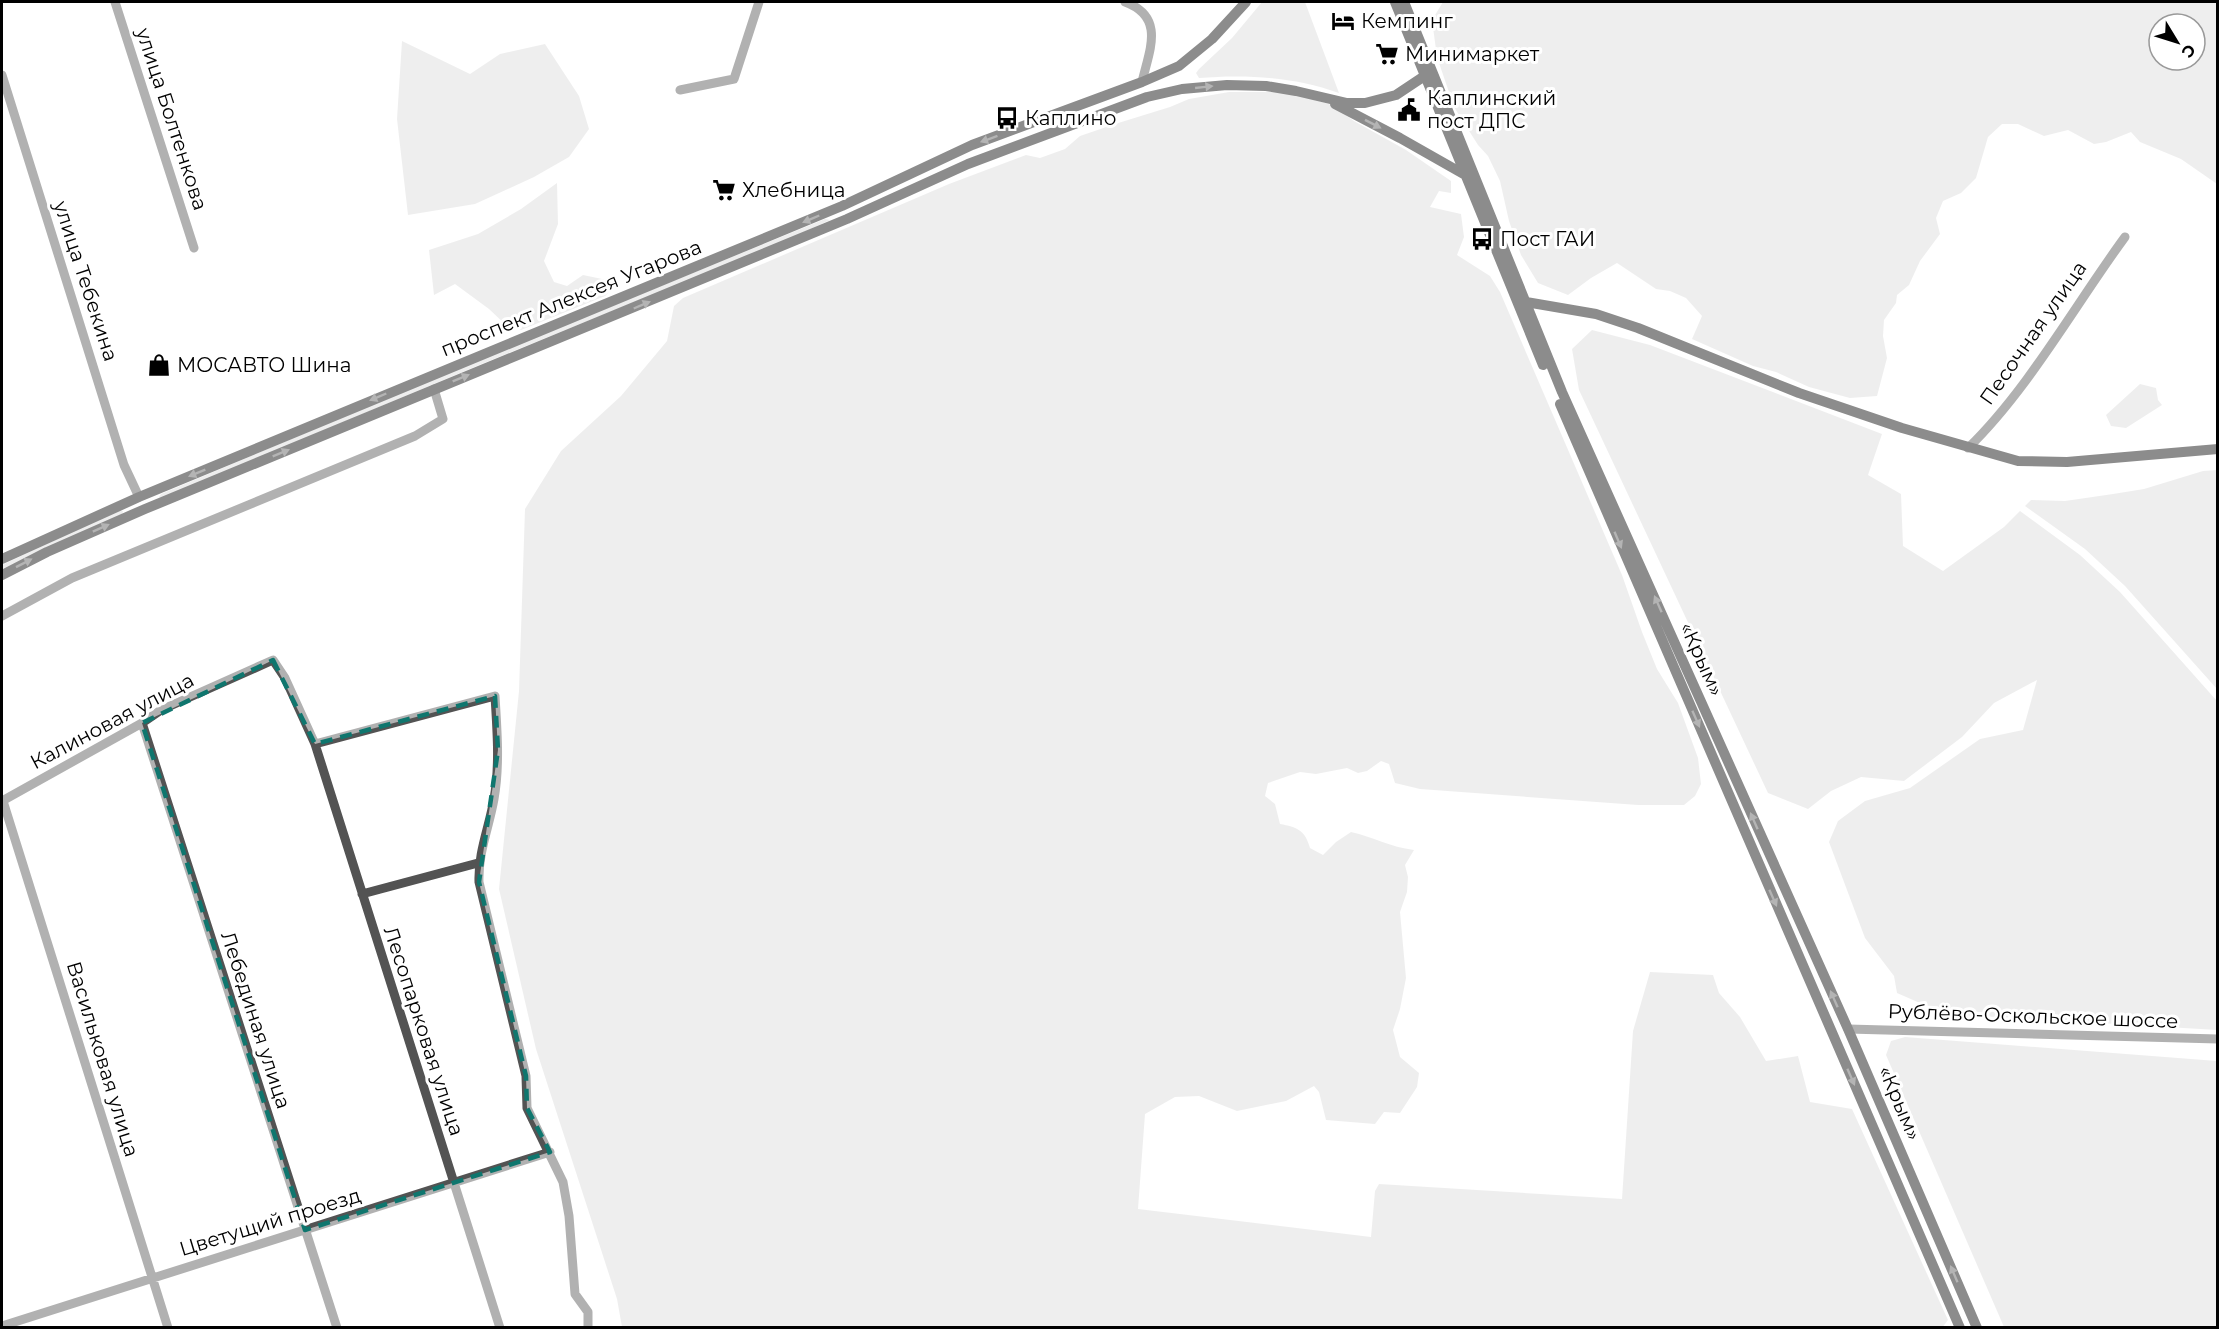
<svg xmlns="http://www.w3.org/2000/svg" width="2219" height="1329" font-family="Montserrat,sans-serif">
  <style>
    .green { fill: #dadada; fill-rule: evenodd }
    .lines { fill: none; stroke-linecap: round; stroke-linejoin: round }
    .minor { stroke: #535353; stroke-width: 9 }
    .major { stroke: #000; stroke-width: 10 }
    .oneway { fill: #595959 }
    .marked { fill: none; stroke: #0f766e; stroke-width: 4.5; stroke-dasharray: 12 8; stroke-linejoin: round }
    .labels { text-anchor: middle; dominant-baseline: central; stroke-width: 6; stroke-linejoin: round; paint-order: stroke }
    .poi-label { font-size: 20px; fill: #000; stroke: #fff; text-anchor: start }
    .street-label { font-size: 20px; fill: #000; stroke: #fff }
  </style>
  <rect width="100%" height="100%" fill="#fff"/>
  <path class="green" d="M1262 2H1305L1339 93C1294 77 1247 74 1199 78L1196 73 1199 69 1232 38Z
    M1443 2H2217V184L2181 159 2140 142 2131 132 2106 142 2094 144 2068 130 2044 136 2018 124H2002L1988 137 1976 178 1961 193 1943 201 1936 218 1940 234 1920 261 1909 285 1897 295 1896 303 1884 320 1883 336 1887 358 1877 396 1850 398 1809 387 1776 372 1753 366 1692 339 1702 316 1686 298 1670 291 1656 289 1617 263 1591 278 1568 295 1538 283 1521 255 1509 221 1500 181 1488 156 1478 145 1454 107 1437 57 1432 20ZM2159 24H2195V60H2159Z
    M402 41 470 74 500 54 545 44 579 96 589 129 569 157 534 177 475 204 408 215 397 119Z
    M1229 92H1278L1305 97 1332 105 1354 121 1406 150 1451 181V193L1439 191 1430 207 1461 214 1464 237 1457 255 1490 276 1500 292 1622 575 1642 632 1657 669 1678 703 1698 758 1701 784 1695 796 1684 805H1638L1420 789 1395 783 1389 764 1381 761 1367 771 1358 773 1347 768 1316 774 1300 772 1268 783 1265 796 1275 804 1280 824C1297 827 1305 830 1310 848L1323 855 1336 842 1351 832C1373 837 1390 847 1414 850L1405 865 1408 877 1407 892 1400 912 1406 978 1400 1009 1393 1030 1400 1057 1419 1073 1417 1087 1400 1113 1384 1112 1375 1124 1326 1120 1319 1092 1314 1086 1286 1101 1237 1111 1199 1096 1175 1097 1145 1114 1138 1209 1371 1237 1375 1191 1379 1184 1622 1199 1633 1031 1650 972 1713 975 1719 993 1740 1017 1766 1061 1798 1056 1810 1102 1852 1109 1948 1320 1942 1328 622 1327 617 1299 536 1049 499 889 519 691 525 509 561 451 621 396 667 341 674 306 683 298 949 184 1026 155 1040 158 1065 149 1080 136 1115 124 1170 107 1189 99Z
    M557 183 558 224 544 261 554 282 567 286 583 275 602 279 617 285 605 296 521 330 509 328 489 309 455 284 434 295 429 250 478 234 521 209Z
    M825 219 830 220 780 243 484 363 162 498 159 497 161 494 465 366Z
    M1592 330 1650 345 1882 434 1868 475 1901 494 1903 546 1943 571 2004 527 2020 511 2080 555 2120 592 2217 701V1030L1945 1014 1897 993 1894 976 1865 938 1829 842 1838 821 1865 801 1910 788 1980 739 2023 730 2037 680 1994 703 1962 737 1904 781 1861 777 1831 791 1808 809 1768 793 1579 390 1572 349Z
    M2140 384 2156 388 2158 400 2162 405 2126 428 2111 426 2106 415Z
    M2217 470H2218L2217 689 2125 586 2085 549 2025 506 2031 500 2065 501 2113 494 2144 489 2203 471Z
    M119 510 123 511 122 515 2 569V565Z
    M1905 1037 2217 1061V1327H2004L1886 1055 1891 1041Z"/>
  <g class="lines">
    <path class="minor" d="M115 2 194 248
      M1125 2C1166 17 1149 51 1142 82
      M2 75 124 465 139 497
      M680 90 734 79 759 2
      M1968 448C2028 390 2075 305 2125 237
      M2 616 72 578 415 436 443 419 434 389
      M142 723 337 1328
      M315 744 495 696C497 730 500 765 494 799 489 828 478 852 479 882L526 1076 527 1108 563 1182 569 1216 575 1294 588 1312V1328
      M2 801 142 723 161 710 273 660 285 678 315 744 500 1328
      M3 801 168 1328
      M362 894 478 863
      M1848 1029 2218 1039
      M2 1326 550 1152"/>
    <path class="major" d="M1395 2 1543 365
      M1404 2 1562 392 1848 1029 1977 1328
      M1335 104 1400 138 1467 176
      M1522 304 1526 302 1596 314 1638 328 1799 393 1902 428 2018 461 2067 462 2218 449
      M1560 404 1960 1328
      M2 559 139 497 842 206 972 145 1142 82 1179 66 1212 39 1246 2
      M2 575 47 552 145 509 847 219 968 164 1147 97 1182 89 1227 85 1266 86 1296 91 1347 103H1365L1396 95 1432 71"/>
  </g>
  <defs><path id="oneway-solid" d="M-6-.8H1V-3.2L6.5 0L1 3.2V.8H-6Z" transform="scale(1.5)"/></defs>
  <g class="oneway">
    <use href="#oneway-solid" transform="translate(1204 87) rotate(-6)"/>
    <use href="#oneway-solid" transform="translate(1373 124) rotate(27)"/>
    <use href="#oneway-solid" transform="translate(989 139) rotate(160)"/>
    <use href="#oneway-solid" transform="translate(811 219) rotate(157)"/>
    <use href="#oneway-solid" transform="translate(642 305) rotate(-23)"/>
    <use href="#oneway-solid" transform="translate(461 378) rotate(-22)"/>
    <use href="#oneway-solid" transform="translate(378 397) rotate(157)"/>
    <use href="#oneway-solid" transform="translate(281 453) rotate(-22)"/>
    <use href="#oneway-solid" transform="translate(197 473) rotate(158)"/>
    <use href="#oneway-solid" transform="translate(101 528) rotate(-24)"/>
    <use href="#oneway-solid" transform="translate(1618 540) rotate(67)"/>
    <use href="#oneway-solid" transform="translate(24 563) rotate(-27)"/>
    <use href="#oneway-solid" transform="translate(1658 604) rotate(-114)"/>
    <use href="#oneway-solid" transform="translate(1696 719) rotate(66)"/>
    <use href="#oneway-solid" transform="translate(1754 821) rotate(-114)"/>
    <use href="#oneway-solid" transform="translate(1773 898) rotate(66)"/>
    <use href="#oneway-solid" transform="translate(1834 999) rotate(-114)"/>
    <use href="#oneway-solid" transform="translate(1851 1077) rotate(66)"/>
    <use href="#oneway-solid" transform="translate(1954 1274) rotate(-113)"/>
  </g>
  <path d="M0 0H2219V1329H0ZM273 660 315 744 495 696 498 750 479 882 526 1076 527 1108 550 1152 305 1230 142 723Z" fill="#fff" fill-opacity=".55" fill-rule="evenodd"/>
  <path class="marked" d="M273 660 315 744 495 696 498 750 479 882 526 1076 527 1108 550 1152 305 1230 142 723Z"/>
  <defs>
    <g id="hotel-bare" transform="scale(1.8)"><path d="M-6-4.5h1.5V1H6V5H4.5V3h-9V5H-6ZM-4 0a1.8 1.8 0 1 1 3.6 0ZM.5 0V-2.5h3Q6-2.5 6 0Z" fill="#000" stroke="#fff" stroke-width="2.5" paint-order="stroke"/></g>
    <g id="supermarket-bare" transform="scale(1.8)"><path d="M-6-5.5h2.5l.6 2H6L4.5 2H-2.5L-4.4-4H-6ZM-1.5 3.2a1.3 1.3 0 1 0 .1 0ZM3 3.2a1.3 1.3 0 1 0 .1 0Z" fill="#000" stroke="#fff" stroke-width="2.5" paint-order="stroke"/></g>
    <g id="civic-bare" transform="scale(1.8)"><path d="M-.6-6.5H3V-4.5H.6V-3L4-1V1h2V6H-6V1h2V-1L-.6-3ZM-1.2 2.5V6h2.4V2.5Z" fill="#000" stroke="#fff" stroke-width="2.5" paint-order="stroke"/></g>
    <g id="bus-bare" transform="scale(1.8)"><path d="M-5-6H5V4H4V6H2V4H-2V6H-4V4H-5ZM-3.5-4V0h7V-4ZM-3.5 1.2v1.5H-2V1.2ZM2 1.2v1.5H3.5V1.2Z" fill="#000" stroke="#fff" stroke-width="2.5" paint-order="stroke"/></g>
    <g id="shop-bare" transform="scale(1.8)"><path d="M-5-2.5h2.3a2.7 3.5 0 0 1 5.4 0H5L5.5 6h-11ZM-1.5-2.5h3a1.5 2.3 0 0 0-3 0Z" fill="#000" stroke="#fff" stroke-width="2.5" paint-order="stroke"/></g>
  </defs>
  <g fill-rule="evenodd">
    <use href="#hotel-bare" x="1343" y="21"/>
    <use href="#supermarket-bare" x="1387" y="54"/>
    <use href="#civic-bare" x="1409" y="110"/>
    <use href="#bus-bare" x="1007" y="118"/>
    <use href="#supermarket-bare" x="724" y="190"/>
    <use href="#bus-bare" x="1482" y="239"/>
    <use href="#shop-bare" x="159" y="365"/>
  </g>
  <g class="labels">
    <g class="poi-label">
      <text x="1361" y="21">Кемпинг</text>
      <text x="1405" y="54">Минимаркет</text>
      <text x="1427" y="98">Каплинский<tspan x="1427" dy="23">пост ДПС</tspan></text>
      <text x="1025" y="118">Каплино</text>
      <text x="742" y="190">Хлебница</text>
      <text x="1500" y="239">Пост ГАИ</text>
      <text x="177" y="365">МОСАВТО Шина</text>
    </g>
    <g class="street-label">
      <text transform="translate(172 119) rotate(72)">улица Болтенкова</text>
      <text transform="translate(86 281) rotate(72)">улица Тебекина</text>
      <text transform="translate(571 298) rotate(-22)">проспект Алексея Угарова</text>
      <text transform="translate(2033 333) rotate(-55)">Песочная улица</text>
      <text transform="translate(1702 659) rotate(66)">«Крым»</text>
      <text transform="translate(112 721) rotate(-28)">Калиновая улица</text>
      <text transform="translate(2033 1016) rotate(2)">Рублёво-Оскольское шоссе</text>
      <text transform="translate(256 1020) rotate(72)">Лебединая улица</text>
      <text transform="translate(424 1031) rotate(72)">Лесопарковая улица</text>
      <text transform="translate(103 1059) rotate(73)">Васильковая улица</text>
      <text transform="translate(1900 1103) rotate(67)">«Крым»</text>
      <text transform="translate(270 1222) rotate(-17)">Цветущий проезд</text>
    </g>
  </g>
  <rect width="2219" height="1329" fill="none" stroke="#000000" stroke-width="6"/>
  <g transform="translate(2177 42) rotate(128)"><circle r="28" fill="#ffffff" stroke="#999999" stroke-width="1.5"/>
  <path d="M0-4.5L10 22L0 15L-10 22Z" fill="#000000"/>
  <text y="-9" font-size="16" font-weight="bold" text-anchor="middle" fill="#000000">С</text>
  </g>
</svg>
